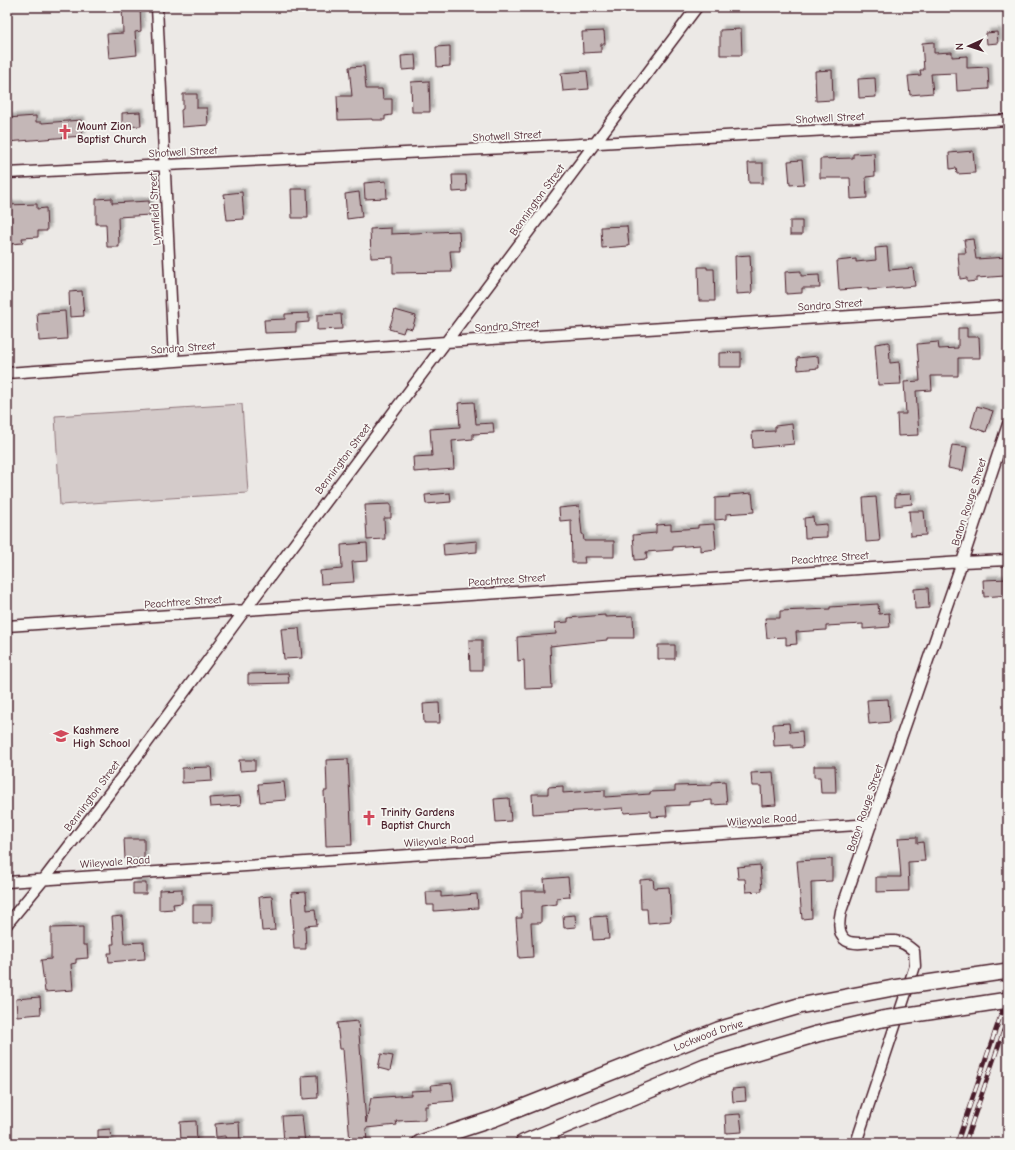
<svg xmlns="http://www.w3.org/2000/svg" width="1015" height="1150" font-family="'Comic Neue',sans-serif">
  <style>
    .green { fill: #d4cbca; stroke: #8f757a }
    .building { fill: #c4b7b7; stroke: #4a1f2b; filter: url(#shadow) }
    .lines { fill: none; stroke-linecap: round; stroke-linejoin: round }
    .minor-casing { stroke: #4a1f2b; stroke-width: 13 }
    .secondary-casing { stroke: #4a1f2b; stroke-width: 18 }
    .minor { stroke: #f6f6f2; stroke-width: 10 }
    .secondary { stroke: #f6f6f2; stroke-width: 15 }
    .rail-casing { stroke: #4a1f2b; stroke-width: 4.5 }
    .rail { stroke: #f6f6f2; stroke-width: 3; stroke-dasharray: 9; stroke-linecap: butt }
    .secondary-bridge-casing { stroke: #4a1f2b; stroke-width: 18; stroke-linecap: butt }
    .secondary-bridge { stroke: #f6f6f2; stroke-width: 15 }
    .labels { text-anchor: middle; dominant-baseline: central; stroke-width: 3.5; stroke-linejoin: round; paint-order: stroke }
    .street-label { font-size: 11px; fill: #4a1f2b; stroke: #f6f6f2 }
    .poi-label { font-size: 11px; font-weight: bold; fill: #4a1f2b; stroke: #f6f6f2; text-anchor: start }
  </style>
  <defs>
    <filter id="shadow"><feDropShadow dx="3.5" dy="-3.5" stdDeviation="1" flood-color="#0004"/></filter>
  </defs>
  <rect width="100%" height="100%" fill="#ece9e6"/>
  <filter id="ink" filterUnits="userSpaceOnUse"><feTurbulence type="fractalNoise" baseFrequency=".025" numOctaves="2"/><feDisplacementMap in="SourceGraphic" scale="8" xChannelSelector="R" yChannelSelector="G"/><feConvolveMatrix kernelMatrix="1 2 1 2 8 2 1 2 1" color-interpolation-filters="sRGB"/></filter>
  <g filter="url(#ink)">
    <path class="green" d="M242 404 248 493 60 505 55 416Z"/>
    <path class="building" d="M122 7H140L141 31 135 32 137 55 109 58 107 34 123 33Z
      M741 29 742 55H720V30Z
      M604 31 605 44H601V52L583 53 582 32Z
      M997 32 998 43 987 44 986 33Z
      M934 42V53L952 52V57L967 56V68L988 67 989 89 957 91 956 73 931 74 933 93 910 95 908 76 921 75 920 70H924L922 43Z
      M450 46V66L437 67 436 47Z
      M415 55 416 69 402 70 401 56Z
      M364 66 366 89H382L383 99H392V115L385 116V120H372V119L338 120 337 96H352L349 67Z
      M832 70 833 100 816 101 815 71Z
      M587 71 589 89 563 91 561 73Z
      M875 78 876 97 859 98 858 79Z
      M429 81 430 112H412L411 82Z
      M183 94H197V108H207L208 125 182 127 181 110 183 109Z
      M140 112 141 126 122 127V113Z
      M36 116V122H42V123L81 120 82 136 7 142V118Z
      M973 151 975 173 957 174 956 168 950 169 949 153Z
      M874 153 875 176 866 177 867 198 851 199 850 178H820V159L853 158V154Z
      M802 160 804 184 790 185 788 161Z
      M748 163H763V183H749Z
      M452 175H466L467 191 453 192Z
      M386 181 387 198 365 199 364 183Z
      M291 189H307L308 218H292Z
      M242 192 244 219 227 220 224 194Z
      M359 192 362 217 347 219 345 194Z
      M112 198V203L149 201 150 215 118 217 119 247H107L106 224H96V199Z
      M37 204V209L46 208 47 231H38V237L22 238 23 243 10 244 7 205Z
      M790 221H802V235H790Z
      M627 226 629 246 602 248 601 227Z
      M391 228V234L459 231 460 251H450L452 272 393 273V257L371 258 370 229Z
      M973 239 976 259 1008 257V270H1005V276L977 278V281L967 282V278L960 279 958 253H966L964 240Z
      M887 247 889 270 913 268 915 286 868 290V288L839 290 837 261 856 259V262L876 260 875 248Z
      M750 255 752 293 736 294 735 256Z
      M698 267H707V269H714L715 301H699Z
      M801 271V276L819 275 820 288H802V293L786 294 785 272Z
      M82 291 84 316 70 317 69 292Z
      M395 310 416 316 412 329 405 327 403 333 389 329Z
      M65 311 67 339 39 341 37 313Z
      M309 313V322L296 323V332L265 333 264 320 285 319V314Z
      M341 314 342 329 317 330V315Z
      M958 328H967V337H979L980 358H958V376H931L932 390 916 391 919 435 898 436 897 414H906L904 382 920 381 917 344 938 342 939 349 958 348Z
      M889 342 890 363 899 362 901 384 878 385 875 344Z
      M741 352V367H719V353Z
      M818 356 819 368 798 370 797 358Z
      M474 402 476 424 493 423 494 433 473 434V439L452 441 454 469 414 472 413 457 432 456 430 429 460 427 458 403Z
      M977 406 993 411 986 432 971 427Z
      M792 424 794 444 753 448 752 432 775 431V426Z
      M952 445 967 447 963 471 948 468Z
      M450 493 451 502 426 504 425 495Z
      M752 493 754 512 726 514V519L715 520V498L730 497 729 495Z
      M911 494 912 504 895 506V495Z
      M876 497 880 541 866 542 863 498Z
      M391 504V518H384L385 539 367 540 365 505Z
      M579 506 582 534H583L584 541H614V557H584L585 563H572L571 520 560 521 559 508Z
      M909 511H924L926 535 911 536Z
      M813 517 814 525 827 524V537L805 538 804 518Z
      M671 524V530L698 528V525L714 524 716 549 700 551V545L673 547V550L646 552 647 559 635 560 633 535 656 533V525Z
      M477 541V552L444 555 443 544Z
      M367 543 368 561 352 562 354 582 321 584 320 571 342 569 341 545Z
      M1008 579V595L984 597 983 580Z
      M928 588 929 608 915 609 914 589Z
      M878 604 879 614 889 613 890 627 863 629V624L826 626V630L796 632 797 644 786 645V637L767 638 765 618H780V611L830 609V607Z
      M605 615V617L633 616 634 638H607V640L550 646 552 688 525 689 524 660 518 661 517 637 556 634 555 623 568 622V618Z
      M299 628 302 658 284 659 281 629Z
      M469 640H482V670H470Z
      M658 645H675V659H658Z
      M288 673 289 683 248 684V674Z
      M888 699 890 722 869 724 867 700Z
      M439 703 440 723H424L423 704Z
      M789 723 790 732 802 731 803 747 792 748V745L774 746 773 724Z
      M348 759 352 845 326 846 324 791H327L326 760Z
      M239 760H255V770L240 771Z
      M814 766H835L836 793H821L820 777H814Z
      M211 767 212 781 182 783V768Z
      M773 772 776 805 762 806 761 786H752L751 773Z
      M725 781 727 804 712 805V800L689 802V805L666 806 667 816 651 817V811L624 813 623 808 533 814 532 794H548V787L563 786V793L605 790V797L650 794V792L675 791V786L712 785V782Z
      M284 782 286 800 260 802 258 784Z
      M240 796 241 805 210 807 209 798Z
      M509 798 511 821 496 822 494 799Z
      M917 837V843L923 842 925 861 908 862 909 891 876 892V877H901L898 838Z
      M124 839H144V859H125Z
      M832 859V881L811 882 812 918 802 919 797 861Z
      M760 865 762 891 746 892 745 879H738L737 867Z
      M568 877 570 897 557 898V904L541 906V923H531L533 957 519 958 516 918H522L521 891H545L544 879Z
      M653 879 654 888 669 887 671 921 648 923 647 909H641L640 880Z
      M133 883H146V894H133Z
      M182 889V903L173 904 174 909 159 910V890Z
      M306 892 307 910 315 909 317 925 305 926 306 949H294L293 933H294L291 893Z
      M426 892H441V897L477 894 478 908 434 911V905H427Z
      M272 896 275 930 262 931 259 897Z
      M193 905H212V923H193Z
      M575 915 576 927 564 928 563 916Z
      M122 916 124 943 144 942 145 959 109 962 108 953H112L111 944H114L112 917Z
      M607 916 609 939 593 940 591 917Z
      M83 927V945H87L88 958 76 959V963L71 964 73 990 45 992 41 960 51 959V928Z
      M40 997 41 1014 17 1016 16 999Z
      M358 1021 366 1123 371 1098 411 1095V1091L432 1090 431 1085 452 1083 454 1101 428 1103V1106H425V1120L396 1121 397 1125 366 1128 367 1143H350L343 1049H340L337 1023Z
      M381 1054 393 1056 390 1071 378 1068Z
      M317 1075 318 1098 303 1099 302 1076Z
      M745 1088 746 1101 733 1102 732 1089Z
      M740 1114 742 1132 726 1133 725 1115Z
      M302 1115 305 1143H284L282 1116Z
      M196 1121 197 1143H185V1140H181L180 1122Z
      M239 1122 240 1143H226L225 1136 216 1137 215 1124Z
      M110 1129 111 1143H98V1130Z"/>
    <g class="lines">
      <g class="minor-casing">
        <path id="minor" d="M157 7 174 361
          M7 173 563 145 1008 120
          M7 373 446 342 1008 306
          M7 626 962 562 1008 560
          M7 882 872 824
          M7 924 44 879 130 766 245 610 697 7
          M856 1143 915 966 914 951C908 946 903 942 895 941 867 939 831 958 841 911L962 562 1008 424"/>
      </g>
      <g class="secondary-casing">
        <g id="secondary">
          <path id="s1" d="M420 1143 493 1119 718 1030 799 1006 893 988"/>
          <path d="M523 1143 705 1067 817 1034 882 1019"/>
        </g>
      </g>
      <use href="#minor" class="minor"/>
      <use href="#secondary" class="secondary"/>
      <g class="rail-casing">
        <path id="rail" d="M957 1143 1008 994
          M965 1143 1008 1018"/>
      </g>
      <use href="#rail" class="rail"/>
      <g class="secondary-bridge-casing">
        <path id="secondary-bridge" d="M893 988 1008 971
          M882 1019 1008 1000"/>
      </g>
      <use href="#secondary-bridge" class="secondary-bridge"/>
    </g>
  </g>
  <defs>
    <g id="church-bare" transform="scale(1.2)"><path d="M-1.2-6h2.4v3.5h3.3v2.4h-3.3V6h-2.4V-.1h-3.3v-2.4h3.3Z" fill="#d1495b" stroke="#f6f6f2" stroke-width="2.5" paint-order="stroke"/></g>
    <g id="school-bare" transform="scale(1.2)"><path d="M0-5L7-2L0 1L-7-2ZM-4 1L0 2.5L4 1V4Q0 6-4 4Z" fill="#d1495b" stroke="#f6f6f2" stroke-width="2.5" paint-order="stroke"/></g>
  </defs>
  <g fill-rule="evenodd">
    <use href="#church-bare" x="65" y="132"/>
    <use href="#school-bare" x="61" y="736"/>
    <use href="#church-bare" x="369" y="818"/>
  </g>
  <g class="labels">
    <g class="street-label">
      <text transform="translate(830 118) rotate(-3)">Shotwell Street</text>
      <text transform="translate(507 136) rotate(-3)">Shotwell Street</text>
      <text transform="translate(183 152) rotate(-3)">Shotwell Street</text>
      <text transform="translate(537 200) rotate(-54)">Bennington Street</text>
      <text transform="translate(155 209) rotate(-93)">Lynnfield Street</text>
      <text transform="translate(830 305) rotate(-4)">Sandra Street</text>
      <text transform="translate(507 326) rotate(-4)">Sandra Street</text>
      <text transform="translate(183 348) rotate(-4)">Sandra Street</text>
      <text transform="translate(343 459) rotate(-53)">Bennington Street</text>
      <text transform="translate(969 502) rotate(-72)">Baton Rouge Street</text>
      <text transform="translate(830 558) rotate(-4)">Peachtree Street</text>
      <text transform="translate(507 580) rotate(-4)">Peachtree Street</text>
      <text transform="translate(183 602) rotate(-4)">Peachtree Street</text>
      <text transform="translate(92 796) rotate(-53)">Bennington Street</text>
      <text transform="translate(865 808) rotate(-71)">Baton Rouge Street</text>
      <text transform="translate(762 820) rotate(-4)">Wileyvale Road</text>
      <text transform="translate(439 841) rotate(-4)">Wileyvale Road</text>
      <text transform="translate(115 862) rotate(-4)">Wileyvale Road</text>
      <text stroke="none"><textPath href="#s1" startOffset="308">Lockwood Drive</textPath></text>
    </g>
    <g class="poi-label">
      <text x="77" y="126">Mount Zion<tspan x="77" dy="13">Baptist Church</tspan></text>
      <text x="73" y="730">Kashmere<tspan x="73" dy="13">High School</tspan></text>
      <text x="381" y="812">Trinity Gardens<tspan x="381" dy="13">Baptist Church</tspan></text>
    </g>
  </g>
  <rect width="1015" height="1150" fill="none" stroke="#f6f6f2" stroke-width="24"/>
  <rect x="12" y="12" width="991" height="1126" fill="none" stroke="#4a1f2b" stroke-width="1.5" filter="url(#ink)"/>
  <g transform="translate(969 46) rotate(267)" stroke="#f6f6f2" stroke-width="3" paint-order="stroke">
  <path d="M0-3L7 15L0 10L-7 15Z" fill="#4a1f2b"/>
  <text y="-6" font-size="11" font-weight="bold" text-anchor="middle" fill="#4a1f2b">N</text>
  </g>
</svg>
